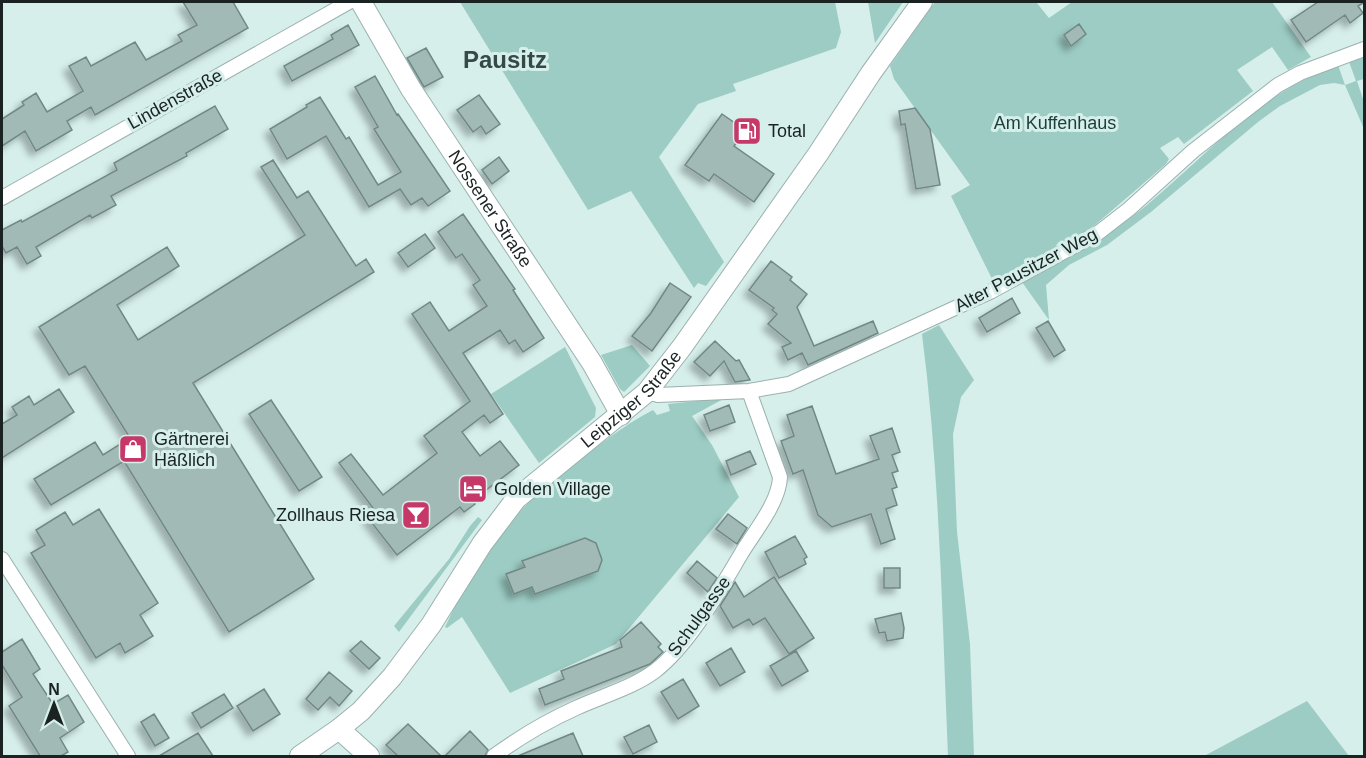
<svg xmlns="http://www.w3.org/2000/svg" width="1366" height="758" font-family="Arial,sans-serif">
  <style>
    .green { fill: #9cccc4 }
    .building { fill: #a2bab6; stroke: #718885; stroke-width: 1.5; filter: url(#shadow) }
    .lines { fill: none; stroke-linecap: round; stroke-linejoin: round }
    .street-casing { stroke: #9ab1ae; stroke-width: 16 }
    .secondary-casing { stroke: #9ab1ae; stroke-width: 22 }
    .street { stroke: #fff; stroke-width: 14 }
    .secondary { stroke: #fff; stroke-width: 20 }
    .labels { text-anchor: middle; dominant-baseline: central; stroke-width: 6; stroke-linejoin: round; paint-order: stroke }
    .street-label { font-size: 18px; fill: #1a2322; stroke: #d6efeb }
    .park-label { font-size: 18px; fill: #1b3f3b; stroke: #d6efeb }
    .poi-label { font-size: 18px; fill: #1a2322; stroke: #d6efeb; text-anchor: start }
    .district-label { font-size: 24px; font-weight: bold; fill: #354a47; stroke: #d6efeb }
  </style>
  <defs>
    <filter id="shadow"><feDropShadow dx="-5.5" dy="5.5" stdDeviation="3" flood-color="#0004"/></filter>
  </defs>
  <rect width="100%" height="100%" fill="#d6efeb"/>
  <path class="green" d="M460 2H835L841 32 836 48 733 84 736 91 698 104 659 157 724 262 706 286 698 283 694 288 631 191 588 210Z
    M868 2H903L875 43Z
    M935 2H1036L1049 18 1072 2H1272L1311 57 1288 70 1272 47 1237 70 1253 91 1184 144 1178 137 1160 148 1169 159 1166 164 1095 225 1062 246 1060 243 1056 245 1057 247 993 281 951 196 970 185 894 79 890 66Z
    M1364 55V79L1357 81 1364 102V129L1345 85 1334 83 1320 85 1280 106 1258 122 1151 212 1107 245 1069 265 1046 285 1049 320 1022 282C1065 259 1109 236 1147 205 1208 154 1260 92 1338 65L1345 85 1356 81 1348 59Z
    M939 325 974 380 961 397 953 434 957 532 970 644 974 756H948C942 616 940 474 922 334Z
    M632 345 650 366 624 392 620 389 601 355Z
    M565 347 596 408 595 417 539 463 491 394Z
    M725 398 692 416 712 445 739 497 616 644 510 693 462 617 447 628 445 627C464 586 497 534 529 502 541 490 555 480 568 470 595 448 622 426 653 410L657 415 670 411 668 404Z
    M478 517 482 520 399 632 394 626 449 559 470 526Z
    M1307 701 1349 756H1204Z"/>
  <path class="building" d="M183 2H233L248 28 95 115 91 107 67 121 72 130 36 151 25 131 2 146V119L24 105 22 102 36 93 47 112 83 91 69 66 86 57 91 66 135 42 146 60 182 41 178 35 197 25Z
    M1318 2H1365L1358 6 1363 13 1350 23 1345 15 1306 42 1291 20Z
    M1079 24 1086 34 1071 46 1064 35Z
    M348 25 359 45 292 81 284 66 333 39 331 35Z
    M426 48 443 77 424 87 407 58Z
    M375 76 397 115 398 114 450 191 428 206 422 198 411 205 400 189 369 207 326 136 287 159 270 129 307 107 306 105 320 97 346 139 349 137 378 185 401 172 374 129 378 127 355 87Z
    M479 95 500 124 486 134 481 126 473 132 457 110Z
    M215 106 228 129 186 153 187 156 111 196 116 205 92 218 90 215 36 247 41 256 27 264 17 247 6 253 2 246V230L21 220 22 222 117 170 114 163Z
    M915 108 930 129 940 185 916 189 905 124 901 125 899 111Z
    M722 114 745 130 734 146 774 174 754 202 714 174 709 181 685 165Z
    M499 157 509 171 492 184 482 170Z
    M273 160 297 198 308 191 356 266 366 259 374 272 193 383 314 579 229 632 124 461 51 505 34 479 95 442 103 455 130 438 85 366 69 375 39 327 167 247 179 266 117 305 138 340 305 235 261 167Z
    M463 214 515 289 513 290 544 338 523 352 515 340 509 344 500 330 463 353 503 414 490 423 484 415 462 432 480 456 500 441 519 465 473 500 475 504 464 512 460 507 397 555 368 518 376 512 339 463 351 454 383 495 437 453 424 436 470 401 412 314 430 302 449 331 487 306 473 285 480 280 462 254 456 258 438 232Z
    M425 234 435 248 408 267 398 253Z
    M771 261 792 277 790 280 807 294 797 307 814 346 873 321 878 333 808 365 802 353 788 360 782 347 791 343 768 324 777 314 772 310 774 308 749 290Z
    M670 283 691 297 652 351 632 336 651 313Z
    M1012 298 1020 313 987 332 979 318Z
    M1048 321 1065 350 1054 357 1036 328Z
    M715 341 736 361 739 360 750 380 735 382 724 361 710 376 694 362Z
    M59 389 74 412 2 458V424L17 415 12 407 29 396 34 405Z
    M271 400 322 477 299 491 249 414Z
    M729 405 735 422 710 431 704 415Z
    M812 406 836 474 879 459 870 436 892 428 900 452 892 455 898 471 892 473 897 487 892 489 897 505 886 509 895 539 881 544 871 514 832 527 818 515 803 470 793 474 781 441 794 436 787 415Z
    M750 451 756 464 731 475 726 461Z
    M99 509 158 603 140 615 153 636 125 653 120 643 96 658 31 553 45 545 36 530 65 512 73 525Z
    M728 514 747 528 737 544 716 529Z
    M795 536 807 557 804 559 806 564 779 578 765 552Z
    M585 538 596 543 602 560 598 571 535 594 532 587 514 594 506 574 525 567 522 561Z
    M697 561 717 578 708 592 687 573Z
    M884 568H900V588H884Z
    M774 577 814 638 789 654 765 618 753 625 749 619 733 628 720 606 735 582 744 597Z
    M901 613 904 628 903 638 887 641 885 632 879 633 875 619Z
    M641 622 661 644 658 647 663 652 650 664 545 705 539 689 564 679 561 671 622 647 620 640Z
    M22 639 40 669 33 674 53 704 68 695 84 722 60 738 68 752 61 756H40L9 706 22 697 2 665V652Z
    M361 641 380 658 369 669 350 651Z
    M731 648 745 672 720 686 706 663Z
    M796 651 808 671 782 686 770 666Z
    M329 672 352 691 339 706 330 697 318 710 306 699Z
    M683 679 699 706 678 719 661 692Z
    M264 689 280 714 253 731 237 706Z
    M224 694 233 708 201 728 192 713Z
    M154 714 169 738 155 746 141 722Z
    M408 724 441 756H398L386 745Z
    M649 725 657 742 633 754 624 737Z
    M470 731 488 750 485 756H445Z
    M198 733 213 756H159Z
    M573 733 583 756H518Z"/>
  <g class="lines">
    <g class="street-casing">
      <path id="street" d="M2 198 349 2
        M647 392 658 395 749 391 789 384 990 292 1098 233 1129 209 1193 151 1278 85 1300 73 1364 49
        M2 559 128 756
        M494 756C520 737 547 721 576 708 602 696 632 688 655 671 689 645 719 591 741 554 754 532 779 503 780 477L749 391"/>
    </g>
    <g class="secondary-casing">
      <g id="secondary">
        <path id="s1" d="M361 2 411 89 592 363 621 415"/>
        <path d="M339 729 369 756"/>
        <path id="s2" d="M300 756 339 729 361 711 392 677 431 625 482 544 516 499 647 392 682 347 818 154 871 73 922 2"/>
      </g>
    </g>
    <use href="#street" class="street"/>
    <use href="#secondary" class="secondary"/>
  </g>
  <defs>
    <g id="fuel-square" transform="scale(1.5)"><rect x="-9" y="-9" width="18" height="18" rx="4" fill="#c53868" stroke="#d6efeb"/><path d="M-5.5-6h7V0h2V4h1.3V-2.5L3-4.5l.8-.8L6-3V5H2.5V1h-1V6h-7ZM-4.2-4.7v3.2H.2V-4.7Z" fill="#fff"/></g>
    <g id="shop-square" transform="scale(1.5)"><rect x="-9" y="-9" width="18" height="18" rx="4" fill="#c53868" stroke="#d6efeb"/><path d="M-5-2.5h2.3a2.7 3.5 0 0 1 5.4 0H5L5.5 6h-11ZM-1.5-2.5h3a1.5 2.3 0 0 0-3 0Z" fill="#fff"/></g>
    <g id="hotel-square" transform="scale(1.5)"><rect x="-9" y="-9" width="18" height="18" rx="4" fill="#c53868" stroke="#d6efeb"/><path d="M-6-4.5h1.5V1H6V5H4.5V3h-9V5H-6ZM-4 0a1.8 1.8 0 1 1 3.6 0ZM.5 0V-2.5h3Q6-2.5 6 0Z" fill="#fff"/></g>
    <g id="bar-square" transform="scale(1.5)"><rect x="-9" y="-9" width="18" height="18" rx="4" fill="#c53868" stroke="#d6efeb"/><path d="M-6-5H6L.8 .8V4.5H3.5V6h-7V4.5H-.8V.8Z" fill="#fff"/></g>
  </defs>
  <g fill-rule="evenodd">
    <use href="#fuel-square" x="747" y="131"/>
    <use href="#shop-square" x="133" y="449"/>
    <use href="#hotel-square" x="473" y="489"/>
    <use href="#bar-square" x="416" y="515"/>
  </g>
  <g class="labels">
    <g class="street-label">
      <text transform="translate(175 99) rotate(-29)">Lindenstraße</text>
      <text stroke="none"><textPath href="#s1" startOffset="244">Nossener Straße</textPath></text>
      <text transform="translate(1026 270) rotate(-28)">Alter Pausitzer Weg</text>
      <text stroke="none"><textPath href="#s2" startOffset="492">Leipziger Straße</textPath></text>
      <text transform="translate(699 616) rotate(-54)">Schulgasse</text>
    </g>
    <g class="park-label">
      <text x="1055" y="123">Am Kuffenhaus</text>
    </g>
    <g class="poi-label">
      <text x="768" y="131">Total</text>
      <text x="154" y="439">Gärtnerei<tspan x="154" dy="21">Häßlich</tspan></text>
      <text x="494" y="489">Golden Village</text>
      <text x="395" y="515" text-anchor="end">Zollhaus Riesa</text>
    </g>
    <g class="district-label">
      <text x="505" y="59">Pausitz</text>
    </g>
  </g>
  <rect width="1366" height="758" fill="none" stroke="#1a2322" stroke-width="6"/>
  <g transform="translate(54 704)" stroke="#d6efeb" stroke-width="4.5" paint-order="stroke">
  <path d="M0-4.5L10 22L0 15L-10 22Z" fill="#1a2322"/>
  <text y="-9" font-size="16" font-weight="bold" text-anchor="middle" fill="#1a2322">N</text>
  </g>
</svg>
